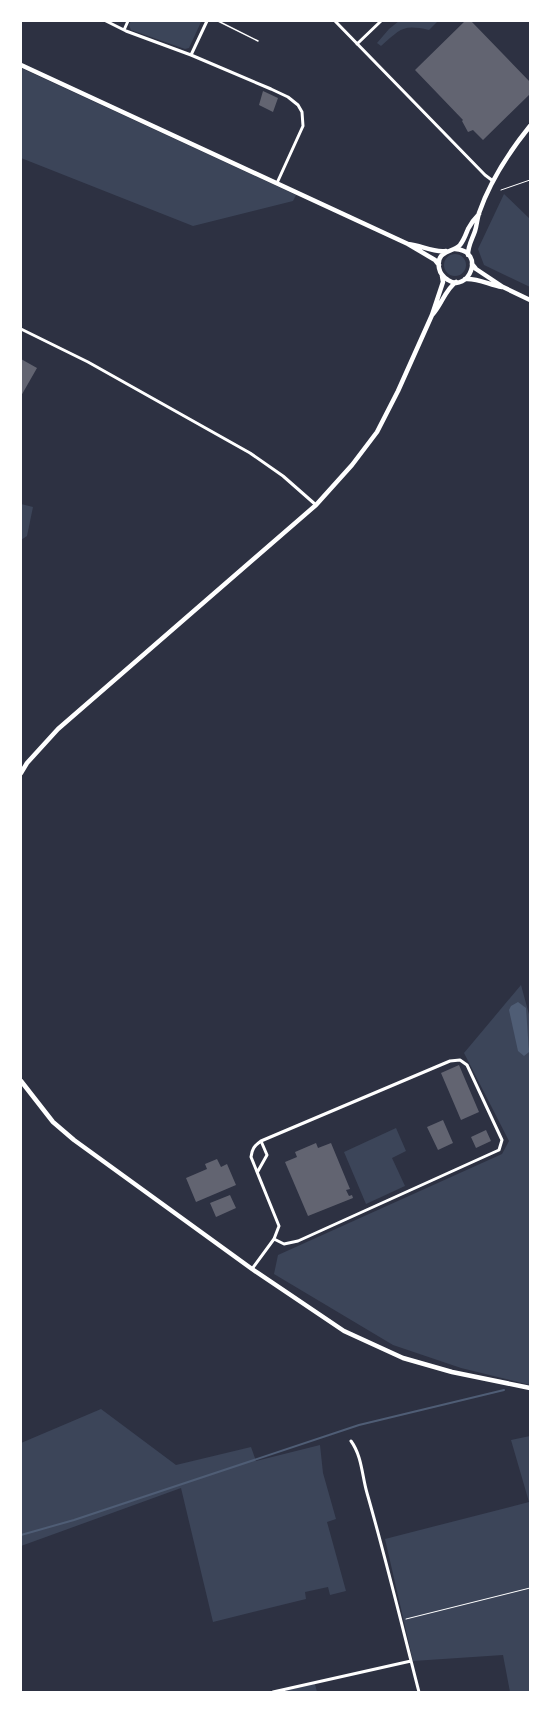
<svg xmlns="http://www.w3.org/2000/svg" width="551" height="1713" font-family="Overpass,sans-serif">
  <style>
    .green { fill: #3c4559 }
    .water { fill: #4f5d75 }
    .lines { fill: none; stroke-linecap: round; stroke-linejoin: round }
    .stream { stroke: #4f5d75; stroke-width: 2 }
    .building { fill: #626471 }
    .path { stroke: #fff; stroke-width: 1 }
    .service { stroke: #fff; stroke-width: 1.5 }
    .minor { stroke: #fff; stroke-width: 3 }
    .secondary { stroke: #fff; stroke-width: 4.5 }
  </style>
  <rect width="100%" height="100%" fill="#2d3142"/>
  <path class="green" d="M131 21H201V22L189 48 185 49 131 30 129 25Z
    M399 21H440L437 22 429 30C402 24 401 29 381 46L377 43 389 29Z
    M21 68 296 195 293 201 193 226 21 158Z
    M504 194 530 219V287L484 265 478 249Z
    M444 265a11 11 0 1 1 22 0a11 11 0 1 1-22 0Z
    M21 504 33 507 27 536 21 540Z
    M521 985 530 1018V1385L461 1368 393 1345 274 1274 278 1255 502 1154 509 1141 464 1053Z
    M396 1128 406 1151 392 1158 405 1186 366 1204 344 1152Z
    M101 1409 176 1465 251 1447 256 1461 320 1445 323 1473 336 1519 327 1522 346 1591 330 1595 328 1587 305 1592 306 1599 213 1622 181 1488 21 1546V1443Z
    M530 1436V1692H510L503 1655 413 1661 385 1539 529 1502 511 1440Z
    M315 1684 317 1692H280Z"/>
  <path class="water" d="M518 1002 526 1008 529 1052 524 1056 518 1051 509 1010 511 1006Z"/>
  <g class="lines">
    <path class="stream" d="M21 1535 74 1520 359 1425 504 1390"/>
  </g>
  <path class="building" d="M465 21H471L530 82V94L483 140 473 130 468 132 462 121 463 120 415 70Z
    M263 91 278 98 273 112 259 105Z
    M21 359 37 368 21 396Z
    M459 1065 479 1112 461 1120 441 1073Z
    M443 1120 453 1143 438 1150 427 1127Z
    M486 1130 491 1141 476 1148 471 1137Z
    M316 1143 318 1148 331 1143 350 1189 346 1190 349 1196 352 1195 353 1198 308 1216 285 1162 297 1157 295 1152Z
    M217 1159 221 1167 227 1164 236 1185 196 1202 186 1178 207 1169 205 1164Z
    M230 1195 236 1208 216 1217 210 1203Z"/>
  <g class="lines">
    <path class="path" d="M501 190 530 180
      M406 1619 530 1588"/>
    <path class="service" d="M218 21 258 41"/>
    <path class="minor" d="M106 21 126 31 191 55 271 89 288 97 298 105 302 112 303 126 277 183
      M335 21 485 175 493 181
      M124 30 128 21
      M357 44 381 21
      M191 55 207 21
      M21 329 88 362 250 453 283 476 316 505
      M258 1171 267 1155 261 1141
      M252 1269 274 1239 279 1226 251 1157C252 1149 254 1146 261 1141L450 1061 460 1060 467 1065 502 1140 499 1150 298 1241 284 1244 274 1239
      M351 1441C362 1456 362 1476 367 1493 386 1559 402 1626 419 1692
      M273 1692 411 1661"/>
    <path class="secondary" d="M21 65 408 244 435 260 439 265
      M408 244C421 245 433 253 446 251
      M455 249C487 251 468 294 448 280 443 277 440 273 439 268 436 250 452 253 460 245 464 240 466 234 468 229 471 223 475 218 479 214
      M468 255C468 245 472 240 475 231 477 225 477 219 479 213 490 181 509 152 530 126
      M472 264 476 269 503 287 530 300
      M465 279C479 278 489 285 502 287
      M433 314C442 304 445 290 456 282
      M21 773 27 763 58 729 316 505 352 465 377 432 398 391 432 315 443 282 442 276
      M21 1081 53 1122 74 1140 252 1269 344 1331 403 1358 452 1372 530 1388"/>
  </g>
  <rect width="551" height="1713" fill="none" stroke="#ffffff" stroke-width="44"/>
</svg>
